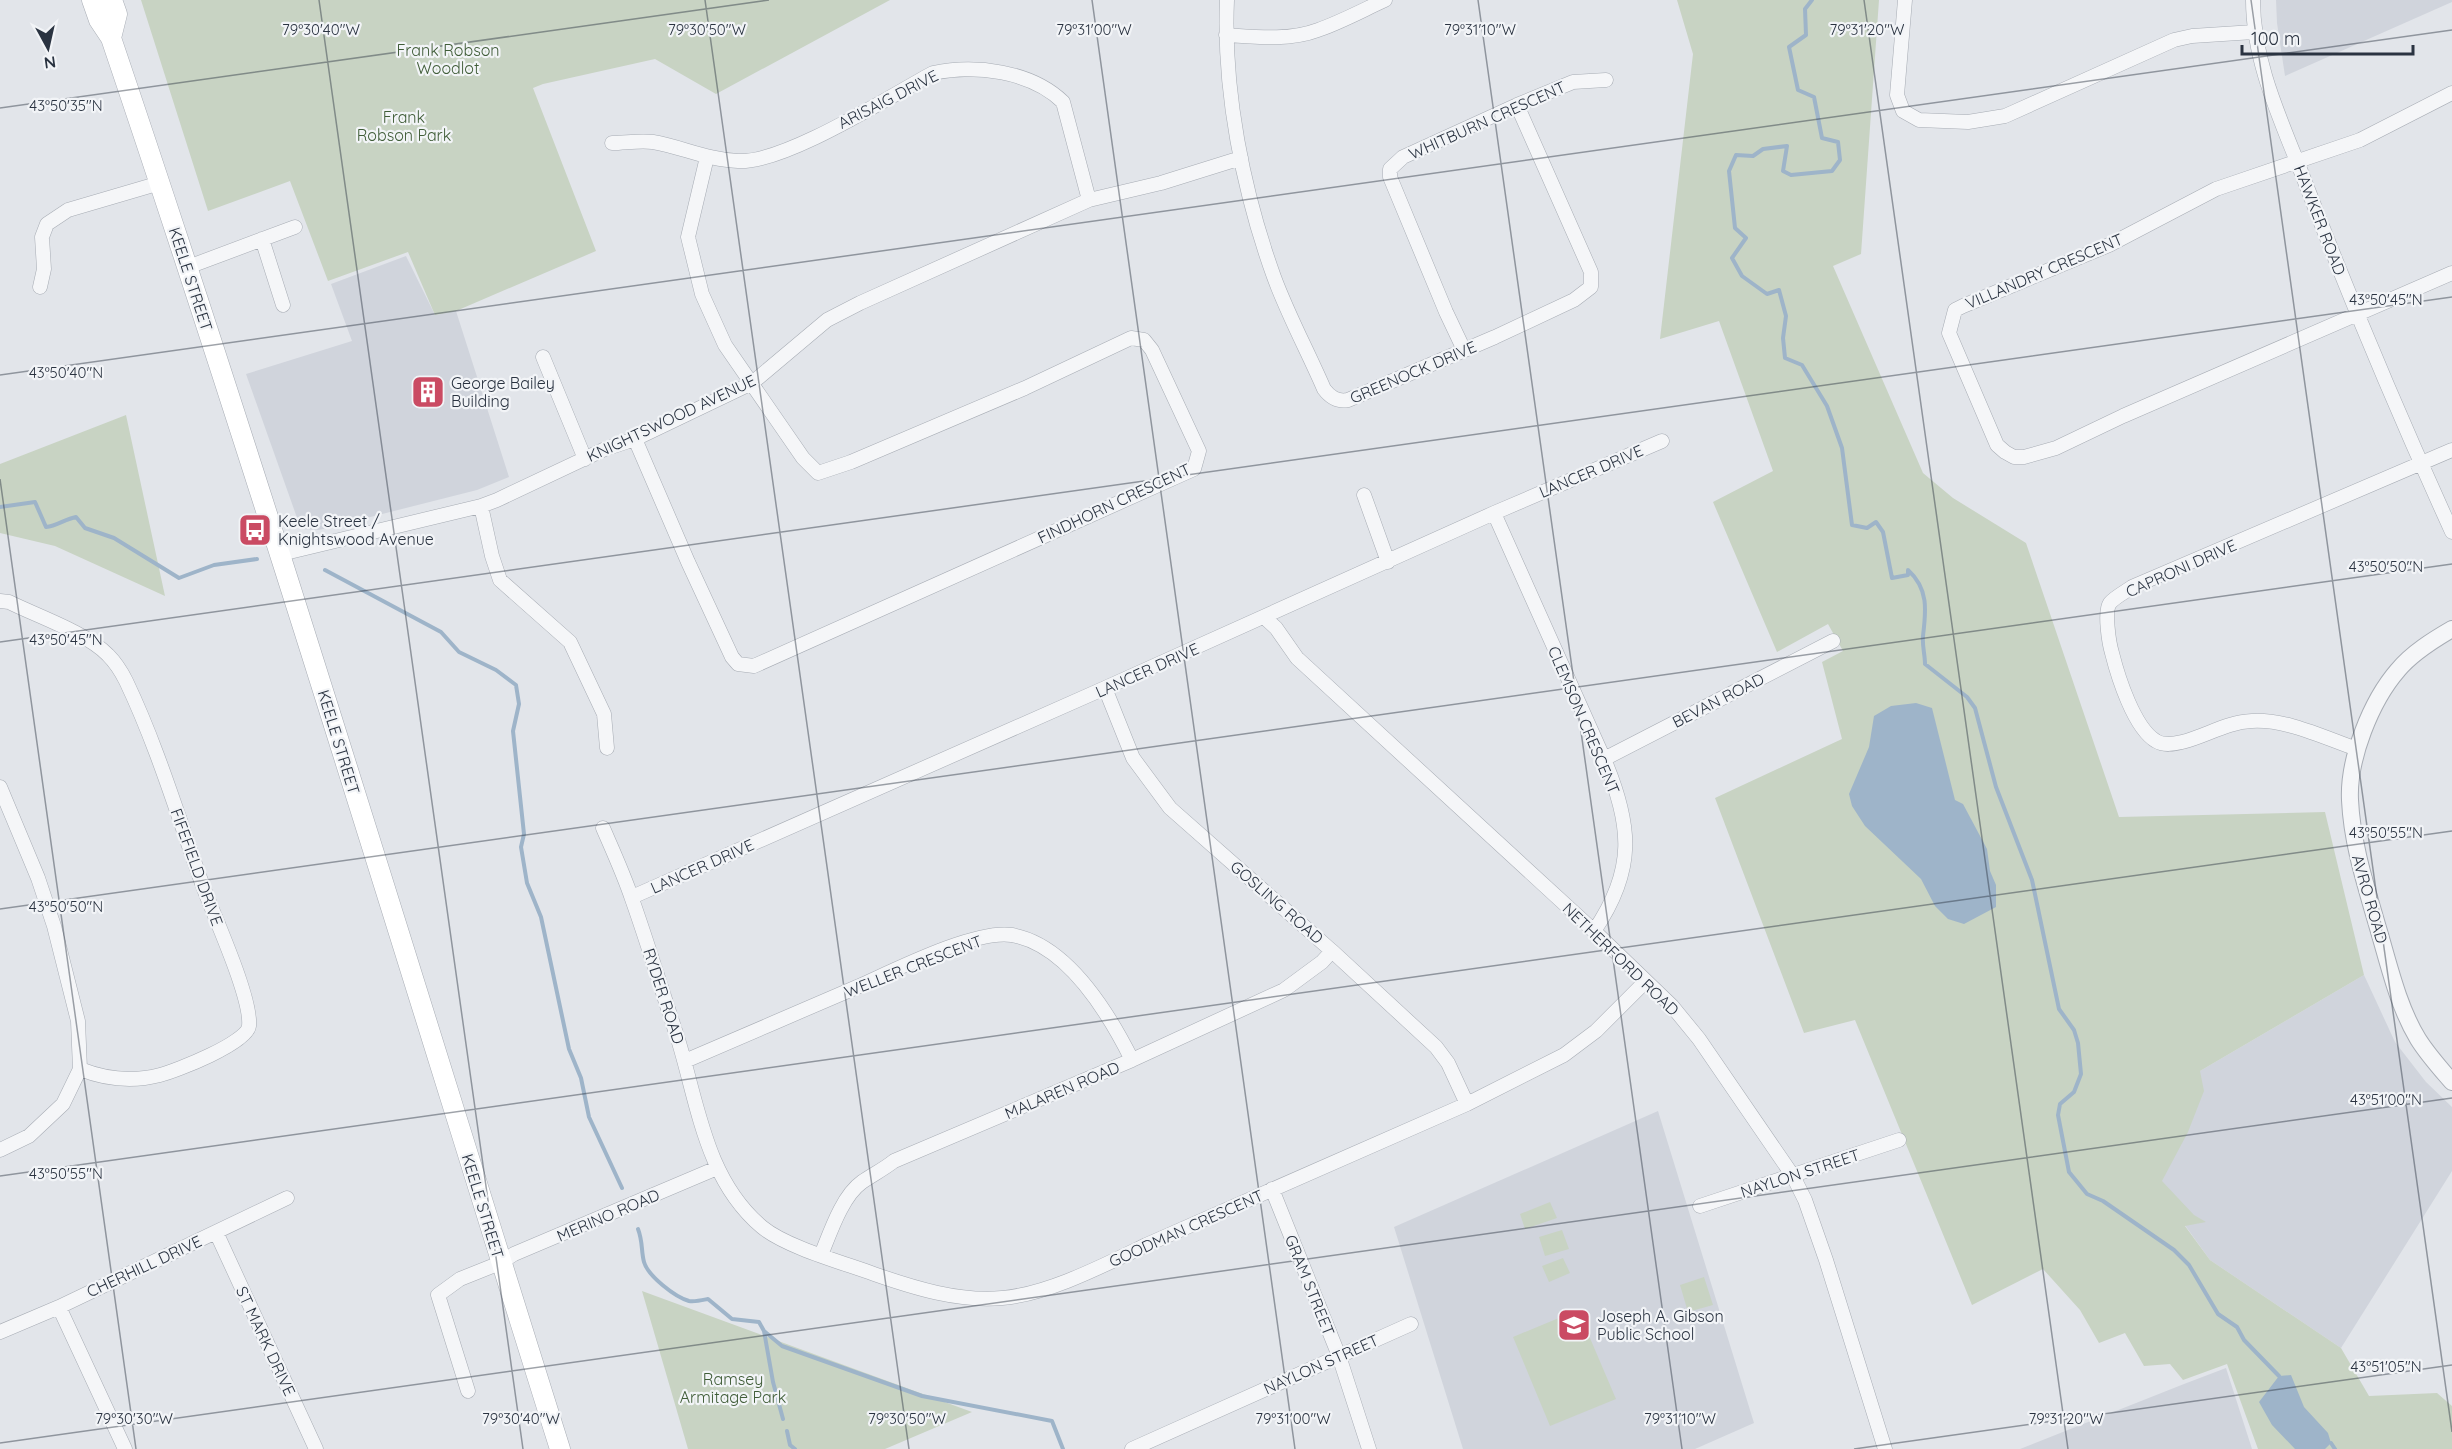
<svg xmlns="http://www.w3.org/2000/svg" width="2452" height="1449" font-family="Quicksand,sans-serif">
  <style>
    .built { fill: #d0d4dc }
    .green { fill: #c8d3c3 }
    .water { fill: #9eb4c9 }
    .lines { fill: none; stroke-linecap: round; stroke-linejoin: round }
    .stream { stroke: #9eb4c9; stroke-width: 4 }
    .minor-casing { stroke: #a7acb4; stroke-width: 15 }
    .tertiary-casing { stroke: #a7acb4; stroke-width: 18 }
    .secondary-casing { stroke: #a7acb4; stroke-width: 21 }
    .minor { stroke: #f5f6f8; stroke-width: 14 }
    .tertiary { stroke: #f5f6f8; stroke-width: 16 }
    .secondary { stroke: #fff; stroke-width: 20 }
    .ticks { fill: none; stroke: #2a3341; stroke-width: 1.5; stroke-opacity: 0.45 }
    .labels { text-anchor: middle; dominant-baseline: central; stroke-width: 4.5; stroke-linejoin: round; paint-order: stroke }
    .park-label { font-size: 16px; fill: #405d38; stroke: #f2f4f7 }
    .street-label { font-size: 16px; fill: #2a3341; stroke: #f2f4f7 }
    .poi-label { font-size: 16px; fill: #2a3341; stroke: #f2f4f7; text-anchor: start }
    .ticks-label { font-size: 15px; text-anchor: middle; fill: #2a3341; stroke: #f2f4f7; stroke-width: 4.5; stroke-linejoin: round; paint-order: stroke }
  </style>
  <rect width="100%" height="100%" fill="#e2e5ea"/>
  <path class="built" d="M2276 0H2452V2L2285 76 2277 23Z
    M406 256 435 315 456 311 509 477 477 490 319 530 301 529 246 374 352 341 331 284Z
    M2364 975 2395 1042 2426 1082 2452 1107V1171L2341 1348 2210 1260 2151 1178 2200 1071Z
    M1658 1111 1754 1423 1695 1449H1463L1394 1227Z
    M2226 1368 2252 1449H2020L2184 1384Z"/>
  <path class="green" d="M141 0H890L716 94 655 59 543 84 533 88 596 251 456 311 435 315 408 252 328 281 290 181 208 211Z
    M1677 0H1879L1861 254 1833 266 1923 473 1953 498 2026 543 2119 817 2325 812 2364 975 2200 1071 2204 1091 2188 1132 2162 1181 2194 1215 2206 1222 2185 1226 2210 1260 2341 1348 2369 1396 2437 1393 2452 1406V1449H2258L2227 1364 2183 1380 2170 1364 2144 1366 2125 1333 2099 1343 2080 1310 2043 1269 1972 1305 1855 1020 1804 1033 1715 798 1842 739 1822 662 1843 651 1828 624 1777 652 1713 502 1773 471 1719 321 1660 339 1693 54Z
    M126 415 165 596 55 546 0 533V464Z
    M1550 1202 1557 1218 1525 1229 1520 1214Z
    M1562 1230 1569 1249 1545 1256 1539 1237Z
    M1563 1258 1570 1273 1549 1282 1542 1266Z
    M1704 1277 1713 1305 1688 1312 1680 1285Z
    M642 1291 972 1412 885 1449H688Z
    M1578 1310 1616 1399 1550 1426 1513 1337Z"/>
  <path class="water" d="M1916 703 1932 708 1955 800 1963 804 1987 849 1990 871 1996 885V907L1964 924 1948 919 1935 906 1921 879 1865 826 1852 806 1849 794 1869 747 1874 716 1891 706Z
    M2291 1375 2304 1407 2328 1433 2331 1443 2325 1449H2295L2272 1425 2259 1402 2279 1376Z"/>
  <g class="lines">
    <path class="stream" d="M1812 0 1805 9 1806 35 1789 47 1798 90 1814 97 1822 138 1838 142 1840 160 1832 171 1791 175 1783 171 1787 146 1763 149 1753 156 1736 155 1729 171 1735 228 1746 238 1732 258 1742 276 1767 294 1779 290 1786 316 1783 338 1785 358 1802 365 1827 406 1842 448 1852 525 1867 528 1876 522 1883 532 1892 578 1908 575V570C1929 589 1926 611 1923 636 1922 645 1925 655 1925 664L1967 697 1975 708 1996 787 2032 880 2059 1009 2074 1030 2078 1043 2081 1074 2074 1092 2060 1104 2058 1115 2069 1172 2087 1194 2103 1201 2174 1250 2189 1265 2218 1314 2237 1327 2244 1340 2279 1376
      M0 507 35 502 46 527C57 526 65 519 76 517L85 528 114 538 179 578 214 565 257 559
      M325 570 441 632 459 652 496 670 516 685 519 704 513 731 524 834 521 847 527 883 541 917 569 1049 581 1078 589 1117 622 1188
      M638 1229C643 1242 641 1251 644 1262 648 1276 675 1297 689 1301 695 1302 703 1300 708 1299L732 1319 759 1322 764 1331 773 1382 783 1419
      M764 1331 782 1346 922 1396 1052 1421 1063 1449
      M787 1431 790 1445 795 1449
      M2331 1443 2335 1449"/>
    <g class="minor-casing">
      <path id="minor" d="M1227 0C1223 91 1243 191 1274 277 1288 315 1308 352 1324 389 1330 397 1337 402 1348 400L1495 337 1574 300 1591 287V272L1517 105
        M1905 0 1897 95 1903 111 1919 120 1968 122 2005 116 2174 40 2192 36 2254 32
        M2253 0C2253 66 2284 126 2307 187 2352 304 2400 418 2452 532
        M1226 35C1255 37 1289 41 1318 30 1341 22 1363 10 1385 0
        M2452 93 2360 140 2216 189 2109 245 1963 306 1955 310 1949 333 1997 445 2005 452 2014 457H2024L2056 448 2123 416 2452 273
        M612 143C625 143 640 140 653 142 682 147 708 160 738 161 784 164 890 96 933 73 975 64 1031 71 1063 102L1089 200
        M262 239 283 305
        M188 267 295 227
        M40 287 44 269 42 237 47 224 68 210 160 183
        M1464 350 1446 312 1390 177V169L1403 157 1517 105 1573 82 1606 80
        M543 357 585 459
        M635 439 688 562 732 657 738 664 754 666 1194 469 1199 451 1152 350 1144 340 1131 338 1025 388 851 462 818 473 803 458 725 345 702 294 688 237 707 157
        M1364 495 1388 562
        M481 506 492 556 500 580 570 642 604 714 607 748
        M1494 513 1604 759C1632 825 1636 870 1594 931
        M281 554 481 506 497 500 605 449 635 439 752 383 827 320 860 303 1089 200 1161 183 1241 158
        M0 601 9 602C37 616 87 633 108 655 115 662 122 673 126 681 158 748 179 820 204 889 215 918 252 999 249 1026 247 1043 176 1071 160 1075 133 1082 105 1079 80 1069
        M1264 617 1276 628 1297 658 1594 931 1672 1006 1699 1039 1793 1176 1805 1200 1826 1260 1885 1449
        M1105 688 1133 758 1170 808 1332 951 1436 1047 1448 1063 1467 1104
        M2357 749C2325 738 2287 719 2252 721 2227 722 2206 736 2182 742 2174 744 2164 746 2156 741 2134 728 2118 677 2112 653 2109 643 2104 611 2110 603 2115 597 2125 592 2132 587L2452 450
        M1604 759 1833 641
        M0 787 38 878 54 926 78 1021 80 1069 63 1104 29 1136 0 1150
        M603 828C613 851 624 875 632 899 648 944 662 991 677 1036 698 1103 705 1179 762 1227 786 1247 844 1263 874 1274 914 1288 959 1302 1002 1298 1049 1294 1104 1265 1146 1245L1467 1104 1564 1055 1596 1031 1645 982
        M632 897 1105 688 1494 513 1662 441
        M685 1061C742 1036 800 1012 857 987 893 971 975 929 1012 935 1068 945 1109 1014 1132 1060
        M1272 1189 1339 1356 1369 1449
        M1700 1206 1899 1140
        M216 1232 316 1449
        M821 1255C830 1233 842 1196 862 1182 872 1175 884 1169 894 1161L1132 1060 1284 990 1322 962 1332 951
        M59 1307 125 1449
        M0 1332 59 1307 287 1198
        M468 1391 438 1295 460 1279 500 1263 514 1254 717 1168
        M1132 1449 1411 1324"/>
    </g>
    <g class="tertiary-casing">
      <path id="tertiary" d="M2452 629C2433 640 2412 653 2398 670 2371 701 2348 759 2350 800 2352 844 2366 886 2378 928 2389 965 2398 1006 2418 1039 2428 1055 2440 1068 2452 1082"/>
    </g>
    <g class="secondary-casing">
      <path id="secondary" d="M92 0 99 20 111 38C269 505 412 978 560 1449
        M111 38 117 14 112 0"/>
    </g>
    <use href="#minor" class="minor"/>
    <use href="#tertiary" class="tertiary"/>
    <use href="#secondary" class="secondary"/>
  </g>
  <path class="ticks" d="M319 0 523 1449M705 0 909 1449M1092 0 1295 1449M1478 0 1682 1449M1864 0 2068 1449M2251 0 2452 1432M0 108 769 0M0 375 2452 30M0 479 136 1449M0 642 2452 297M0 909 2452 564M0 1176 2452 831M0 1443 2452 1098M1854 1449 2452 1365"/>
  <defs>
    <g id="building-square" transform="scale(1.725)"><rect x="-9" y="-9" width="18" height="18" rx="4" fill="#ca4b63" stroke="#f2f4f7"/><path d="M-4-6H4V6H1V3H-1V6H-4ZM-2.5-4.3h1.7v1.8h-1.7ZM.8-4.3h1.7v1.8H.8ZM-2.5-1h1.7V.8h-1.7ZM.8-1h1.7V.8H.8Z" fill="#fff"/></g>
    <g id="bus-square" transform="scale(1.725)"><rect x="-9" y="-9" width="18" height="18" rx="4" fill="#ca4b63" stroke="#f2f4f7"/><path d="M-5-6H5V4H4V6H2V4H-2V6H-4V4H-5ZM-3.5-4V0h7V-4ZM-3.5 1.2v1.5H-2V1.2ZM2 1.2v1.5H3.5V1.2Z" fill="#fff"/></g>
    <g id="school-square" transform="scale(1.725)"><rect x="-9" y="-9" width="18" height="18" rx="4" fill="#ca4b63" stroke="#f2f4f7"/><path d="M0-5L7-2L0 1L-7-2ZM-4 1L0 2.5L4 1V4Q0 6-4 4Z" fill="#fff"/></g>
  </defs>
  <g fill-rule="evenodd">
    <use href="#building-square" x="428" y="392"/>
    <use href="#bus-square" x="255" y="530"/>
    <use href="#school-square" x="1574" y="1325"/>
  </g>
  <g class="labels">
    <g class="park-label">
      <text x="448" y="50">Frank Robson<tspan x="448" dy="18">Woodlot</tspan></text>
      <text x="404" y="117">Frank<tspan x="404" dy="18">Robson Park</tspan></text>
      <text x="733" y="1379">Ramsey<tspan x="733" dy="18">Armitage Park</tspan></text>
    </g>
    <g class="street-label">
      <text transform="translate(888 99) rotate(-27)">ARISAIG DRIVE</text>
      <text transform="translate(1487 120) rotate(-24)">WHITBURN CRESCENT</text>
      <text transform="translate(2320 220) rotate(69)">HAWKER ROAD</text>
      <text transform="translate(2044 271) rotate(-23)">VILLANDRY CRESCENT</text>
      <text transform="translate(191 279) rotate(72)">KEELE STREET</text>
      <text transform="translate(1413 372) rotate(-23)">GREENOCK DRIVE</text>
      <text transform="translate(671 418) rotate(-25)">KNIGHTSWOOD AVENUE</text>
      <text transform="translate(1591 471) rotate(-23)">LANCER DRIVE</text>
      <text transform="translate(1114 503) rotate(-25)">FINDHORN CRESCENT</text>
      <text transform="translate(2181 568) rotate(-24)">CAPRONI DRIVE</text>
      <text transform="translate(1147 670) rotate(-24)">LANCER DRIVE</text>
      <text transform="translate(1718 700) rotate(-27)">BEVAN ROAD</text>
      <text transform="translate(1584 720) rotate(67)">CLEMSON CRESCENT</text>
      <text transform="translate(339 742) rotate(73)">KEELE STREET</text>
      <text transform="translate(702 866) rotate(-24)">LANCER DRIVE</text>
      <text transform="translate(197 867) rotate(70)">FIFEFIELD DRIVE</text>
      <text transform="translate(2370 899) rotate(74)">AVRO ROAD</text>
      <text transform="translate(1277 902) rotate(41)">GOSLING ROAD</text>
      <text transform="translate(1621 959) rotate(44)">NETHERFORD ROAD</text>
      <text transform="translate(913 966) rotate(-21)">WELLER CRESCENT</text>
      <text transform="translate(664 996) rotate(72)">RYDER ROAD</text>
      <text transform="translate(1062 1090) rotate(-23)">MALAREN ROAD</text>
      <text transform="translate(1800 1173) rotate(-18)">NAYLON STREET</text>
      <text transform="translate(483 1206) rotate(73)">KEELE STREET</text>
      <text transform="translate(608 1215) rotate(-23)">MERINO ROAD</text>
      <text transform="translate(1186 1228) rotate(-24)">GOODMAN CRESCENT</text>
      <text transform="translate(144 1266) rotate(-25)">CHERHILL DRIVE</text>
      <text transform="translate(1310 1285) rotate(68)">GRAM STREET</text>
      <text transform="translate(266 1341) rotate(65)">ST MARK DRIVE</text>
      <text transform="translate(1321 1364) rotate(-24)">NAYLON STREET</text>
    </g>
    <g class="poi-label">
      <text x="451" y="383">George Bailey<tspan x="451" dy="18">Building</tspan></text>
      <text x="278" y="521">Keele Street /<tspan x="278" dy="18">Knightswood Avenue</tspan></text>
      <text x="1597" y="1316">Joseph A. Gibson<tspan x="1597" dy="18">Public School</tspan></text>
    </g>
  </g>
  <g class="ticks-label">
    <text x="321" y="35">79°30'40"W</text>
    <text x="707" y="35">79°30'50"W</text>
    <text x="1094" y="35">79°31'00"W</text>
    <text x="1480" y="35">79°31'10"W</text>
    <text x="1867" y="35">79°31'20"W</text>
    <text x="66" y="111">43°50'35"N</text>
    <text x="2386" y="305">43°50'45"N</text>
    <text x="66" y="378">43°50'40"N</text>
    <text x="2386" y="572">43°50'50"N</text>
    <text x="66" y="645">43°50'45"N</text>
    <text x="2386" y="838">43°50'55"N</text>
    <text x="66" y="912">43°50'50"N</text>
    <text x="2386" y="1105">43°51'00"N</text>
    <text x="66" y="1179">43°50'55"N</text>
    <text x="2386" y="1372">43°51'05"N</text>
    <text x="134" y="1424">79°30'30"W</text>
    <text x="521" y="1424">79°30'40"W</text>
    <text x="907" y="1424">79°30'50"W</text>
    <text x="1293" y="1424">79°31'00"W</text>
    <text x="1680" y="1424">79°31'10"W</text>
    <text x="2066" y="1424">79°31'20"W</text>
  </g>
  <g transform="translate(48 48) rotate(172)" stroke="#f2f4f7" stroke-width="4.5" paint-order="stroke">
  <path d="M0-4.5L10 22L0 15L-10 22Z" fill="#2a3341"/>
  <text y="-9" font-size="16" font-weight="bold" text-anchor="middle" fill="#2a3341">N</text>
  </g>
  <path d="M2242 45v9h171v-9" fill="none" stroke="#2a3341" stroke-width="3"/>
  <text x="2251" y="45" font-size="18" fill="#2a3341" stroke="#f2f4f7" stroke-width="4.5" paint-order="stroke">100 m</text>
</svg>
